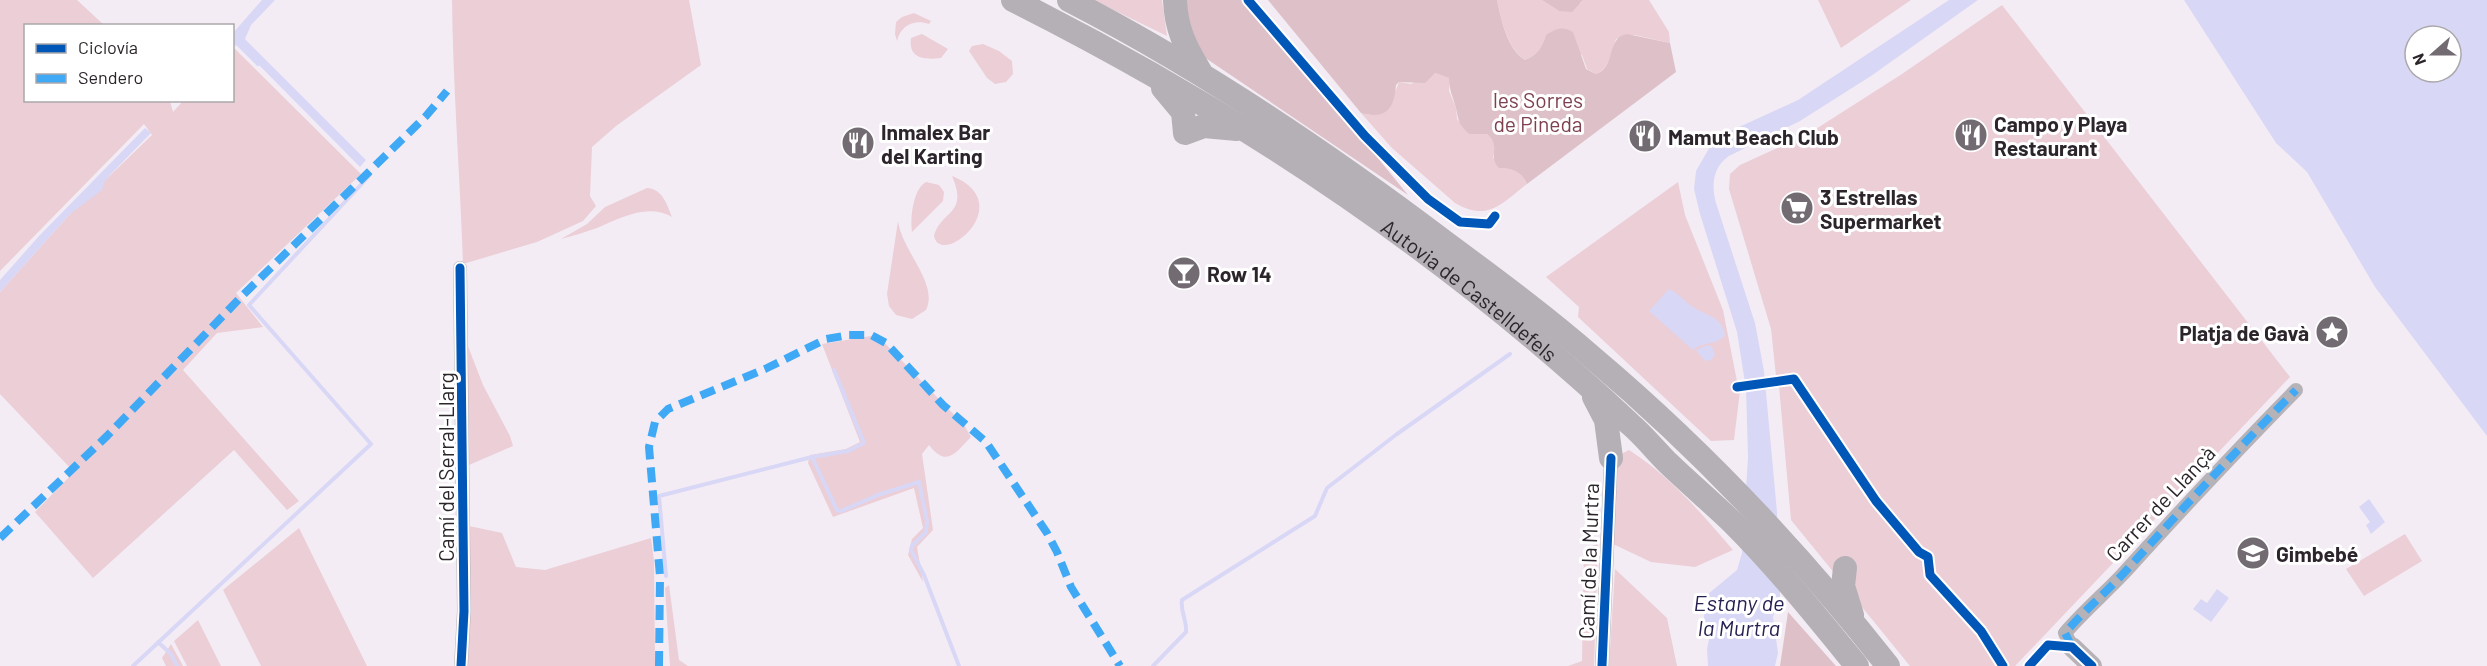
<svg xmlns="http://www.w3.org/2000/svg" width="2487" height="666" font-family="Barlow,sans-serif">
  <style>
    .green { fill: #ebced6 }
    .forest { fill: #dec0c9 }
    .water { fill: #d9d7f6; fill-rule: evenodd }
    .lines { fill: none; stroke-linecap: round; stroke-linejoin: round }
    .stream { stroke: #d9d7f6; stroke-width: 4 }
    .street { stroke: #b6b3b8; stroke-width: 14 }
    .secondary { stroke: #b6b2b8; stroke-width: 20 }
    .highway { stroke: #b4b0b6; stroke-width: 24 }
    .quiet { stroke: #3fa9f5; stroke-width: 8; stroke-dasharray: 15 8; stroke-linecap: butt }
    .cycleway-casing { stroke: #fff; stroke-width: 13 }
    .cycleway { stroke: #0057b8; stroke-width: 9 }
    .labels { text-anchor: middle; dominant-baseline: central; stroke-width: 6; stroke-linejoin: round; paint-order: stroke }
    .park-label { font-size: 21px; fill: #7e404e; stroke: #fff }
    .poi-label { font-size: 21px; font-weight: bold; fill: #2c262c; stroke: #fff; text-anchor: start }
    .street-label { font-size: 21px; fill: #2c262c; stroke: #fff }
    .water-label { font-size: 22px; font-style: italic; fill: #272152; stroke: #fff }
  </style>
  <rect width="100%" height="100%" fill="#f4ecf4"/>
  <path class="green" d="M0 0H77L104 25 26 26V100L170 101 173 112 183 101 232 100 233 47 361 174 236 293 263 327 217 333 183 370 299 501 287 510 234 450 93 578 35 512 74 472 0 394V292L70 214 152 135 144 124 0 271Z
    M452 0H689L701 65 616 126 592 147 590 196 596 206 583 221 537 242 463 264C460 176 453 88 452 0Z
    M1093 0H1162L1167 36Z
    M1497 0H1542L1559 11 1581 3 1583 0H1649L1669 32 1670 43 1635 35 1616 39C1612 51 1609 70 1596 74L1587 69 1582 55 1546 35C1542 47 1538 55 1525 60 1508 49 1501 20 1497 0Z
    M1818 0H1911L1841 48Z
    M2002 5 2290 377 2015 666H1910L1791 520 1779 386 1740 391 1734 440 1711 441 1578 317 1579 307 1546 277 1678 182 1685 215 1723 310 1737 381 1776 376 1771 329 1729 189 1730 174 1740 165 1808 134 1902 74Z
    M914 13 931 21 929 24C914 19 901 25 897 41L895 34 896 22 902 17Z
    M922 34 948 49 941 58C925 60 908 59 911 38Z
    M983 44 999 51 1012 61 1013 74 1006 82 995 84 987 78 969 51 972 46Z
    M1435 73 1450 78 1449 91 1456 108 1457 119 1469 134H1487C1496 142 1496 147 1493 157L1499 168C1512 168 1522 172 1527 184 1501 204 1488 222 1455 203L1392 148 1361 113 1369 115 1396 90 1399 82 1411 84Z
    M952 176C1020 203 941 269 934 236 941 210 969 215 952 176Z
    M926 182 939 185 944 192 943 201 912 232C910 218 913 189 926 182Z
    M647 188C663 189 667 205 672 217 647 203 621 218 597 228 585 232 573 236 561 239L587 224 605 207Z
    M898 221C902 251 939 284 926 310L912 319 896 315 889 306 887 294Z
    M877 335 964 425 971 437C955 453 947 468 929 445L922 454 933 530 917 547 923 582 908 555 912 539 923 528 914 488 833 517 808 463 810 455 846 449 860 442 822 344Z
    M466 341 483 385 510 436 513 446 469 465Z
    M1629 450C1670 476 1701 513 1733 550L1695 567 1651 562 1613 544 1616 462 1619 455Z
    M469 526 502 533 516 567 545 570 651 538 654 561 655 666H465Z
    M299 528 367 666H261L223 590Z
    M2405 534 2422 561 2364 596 2346 569Z
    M1598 543 1594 666H1568L1582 661 1584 550Z
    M1615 569 1667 618 1677 666H1609Z
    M669 585 679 660 688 666H670L665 588Z
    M198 620 221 666H187L174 641Z
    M171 644 183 666H166L162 658Z"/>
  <path class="forest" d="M1184 0H1245L1293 54 1408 195 1201 55 1186 32Z
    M1268 0H1497C1501 19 1507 49 1525 60 1538 55 1542 47 1546 35 1557 28 1562 26 1573 32L1586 69 1596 74C1616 68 1606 37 1627 34L1670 43 1676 72 1527 184C1522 172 1512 168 1499 168 1487 156 1502 147 1487 134H1469C1458 123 1459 122 1456 108 1453 97 1449 90 1449 78L1435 73 1425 83 1399 82 1396 85C1394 108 1387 120 1361 113Z
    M1542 0H1583L1572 12 1559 11Z
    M1788 612 1836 666H1780Z"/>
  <path class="water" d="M262 0H275L251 25 245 39 366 160 360 167 239 45 233 46V33Z
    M1949 0H1978L1871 76 1800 121 1729 156C1713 167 1711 185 1716 203L1755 323 1764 371 1777 512 1780 597 1773 617 1778 653 1775 666H1708L1707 649 1710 635 1704 618 1705 602 1708 594 1737 570 1742 553 1748 457 1746 389 1737 332 1700 214 1694 189 1696 171 1711 145 1726 133 1798 100Z
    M2184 0H2487V436L2375 287 2307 172 2276 143ZM2415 36H2451V72H2415Z
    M145 128 151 133 109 176 104 183 102 190 70 214 0 292V280L39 236Z
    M1669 289C1679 294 1684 301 1693 307 1706 316 1722 316 1725 335 1717 346 1703 341 1693 350L1649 311Z
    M1708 345 1712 347 1715 355 1711 360 1705 361 1696 350Z
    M2369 499 2385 522 2371 534 2366 525 2370 522 2359 507Z
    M2217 589 2229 598 2211 622 2193 609 2201 599 2207 603Z"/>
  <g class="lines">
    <path class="stream" d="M236 42 258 64
      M834 370 864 443 848 451 812 457 837 510 841 511 878 495 919 482 927 521 926 532 912 546 911 550 924 575 959 666
      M666 576 659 496 812 457
      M158 642 171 654 177 666
      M133 666 371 444 249 305 370 175
      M1153 666 1186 632C1187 620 1180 611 1182 600L1315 516 1327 488 1397 434 1510 354"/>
    <path class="street" d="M460 268 464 611 461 666
      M2072 647 2065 633C2083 612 2104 594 2123 574 2180 511 2237 450 2296 390
      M1602 666 1611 458"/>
    <path class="secondary" d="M2072 647 2092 666"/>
    <g class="highway">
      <path id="s1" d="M1013 0C1236 112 1448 253 1630 424 1644 436 1655 450 1668 463 1689 483 1711 502 1732 522 1777 567 1817 617 1857 666"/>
      <path d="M1069 0C1203 69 1326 152 1446 243 1496 280 1546 317 1593 358 1702 450 1800 554 1888 666"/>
      <path d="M1175 0C1176 28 1185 47 1200 71"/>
      <path d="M1163 88 1183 112 1185 133 1204 126 1237 129"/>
      <path d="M1594 397 1606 420 1611 458"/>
      <path d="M1845 568 1843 586 1852 615"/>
    </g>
    <path class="quiet" d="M0 538 107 436 242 296 426 116 447 91
      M2072 647 2065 633C2083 612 2104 594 2123 574 2180 511 2237 450 2296 390
      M659 666 660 576 649 447 655 422 668 409 765 369 826 339 849 335H871L886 343 943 405 986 442 1047 533 1057 552 1071 587 1120 666"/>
    <g class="cycleway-casing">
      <path id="cycleway" d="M1248 0 1365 136 1428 199 1460 222 1489 224 1495 216
        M460 268 464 611 461 666
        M1737 387 1794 379 1876 501 1919 552 1928 557 1930 575 1981 631 2003 666
        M1602 666 1611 458
        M2029 666 2048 645 2072 647 2092 666"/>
    </g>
    <use href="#cycleway" class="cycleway"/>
  </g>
  <defs>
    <g id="restaurant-disc" transform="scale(1.725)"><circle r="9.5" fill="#726b72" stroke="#fff"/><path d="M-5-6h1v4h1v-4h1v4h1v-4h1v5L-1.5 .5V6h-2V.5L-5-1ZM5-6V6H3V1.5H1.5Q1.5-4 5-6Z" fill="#fff"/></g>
    <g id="supermarket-disc" transform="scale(1.725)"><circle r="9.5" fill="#726b72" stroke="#fff"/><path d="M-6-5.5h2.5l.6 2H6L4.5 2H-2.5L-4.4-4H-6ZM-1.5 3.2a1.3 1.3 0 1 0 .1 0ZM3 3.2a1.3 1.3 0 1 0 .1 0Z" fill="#fff"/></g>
    <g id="bar-disc" transform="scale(1.725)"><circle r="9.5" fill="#726b72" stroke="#fff"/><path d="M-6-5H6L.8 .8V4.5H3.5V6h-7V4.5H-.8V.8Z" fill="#fff"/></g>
    <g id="sight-disc" transform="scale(1.725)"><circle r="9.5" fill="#726b72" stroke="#fff"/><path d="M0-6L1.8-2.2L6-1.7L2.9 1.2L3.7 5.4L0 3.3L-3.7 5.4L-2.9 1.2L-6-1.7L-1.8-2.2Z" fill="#fff"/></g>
    <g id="school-disc" transform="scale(1.725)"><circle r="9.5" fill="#726b72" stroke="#fff"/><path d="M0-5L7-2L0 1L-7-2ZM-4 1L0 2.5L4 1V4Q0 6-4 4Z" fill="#fff"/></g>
  </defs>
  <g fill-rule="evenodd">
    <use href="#restaurant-disc" x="1971" y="135"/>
    <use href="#restaurant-disc" x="1645" y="136"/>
    <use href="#restaurant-disc" x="858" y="143"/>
    <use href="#supermarket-disc" x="1797" y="208"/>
    <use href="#bar-disc" x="1184" y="273"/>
    <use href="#sight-disc" x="2332" y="332"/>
    <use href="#school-disc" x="2253" y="553"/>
  </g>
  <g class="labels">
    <g class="park-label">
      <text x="1538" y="99">les Sorres<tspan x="1538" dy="24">de Pineda</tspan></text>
    </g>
    <g class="poi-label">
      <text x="1994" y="123">Campo y Playa<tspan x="1994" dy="24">Restaurant</tspan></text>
      <text x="881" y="131">Inmalex Bar<tspan x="881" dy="24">del Karting</tspan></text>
      <text x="1668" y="136">Mamut Beach Club</text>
      <text x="1820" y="196">3 Estrellas<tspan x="1820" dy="24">Supermarket</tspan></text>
      <text x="1207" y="273">Row 14</text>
      <text x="2309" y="332" text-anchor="end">Platja de Gavà</text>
      <text x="2276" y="553">Gimbebé</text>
    </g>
    <g class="street-label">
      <text stroke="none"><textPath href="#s1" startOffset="542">Autovia de Castelldefels</textPath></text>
      <text transform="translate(445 467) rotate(-90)">Camí del Serral-Llarg</text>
      <text transform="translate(2160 503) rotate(-47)">Carrer de Llançà</text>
      <text transform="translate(1588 561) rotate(-88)">Camí de la Murtra</text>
    </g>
    <g class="water-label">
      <text x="1739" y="602">Estany de<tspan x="1739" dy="25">la Murtra</tspan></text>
    </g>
  </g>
  <rect x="24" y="24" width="210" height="78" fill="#ffffff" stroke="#aba8ab" stroke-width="1.5"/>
  <rect x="36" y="44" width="30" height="9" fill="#0057b8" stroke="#aba8ab" stroke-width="1.5"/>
  <text x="78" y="54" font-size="18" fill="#2c262c">Ciclovía</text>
  <rect x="36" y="74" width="30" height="9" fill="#3fa9f5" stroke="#aba8ab" stroke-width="1.5"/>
  <text x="78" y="84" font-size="18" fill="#2c262c">Sendero</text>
  <g transform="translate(2433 54) rotate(249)"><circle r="28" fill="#ffffff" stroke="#aba8ab" stroke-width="1.5"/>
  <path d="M0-4.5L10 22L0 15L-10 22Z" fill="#726b72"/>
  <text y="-9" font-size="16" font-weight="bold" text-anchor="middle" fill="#2c262c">N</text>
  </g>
</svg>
